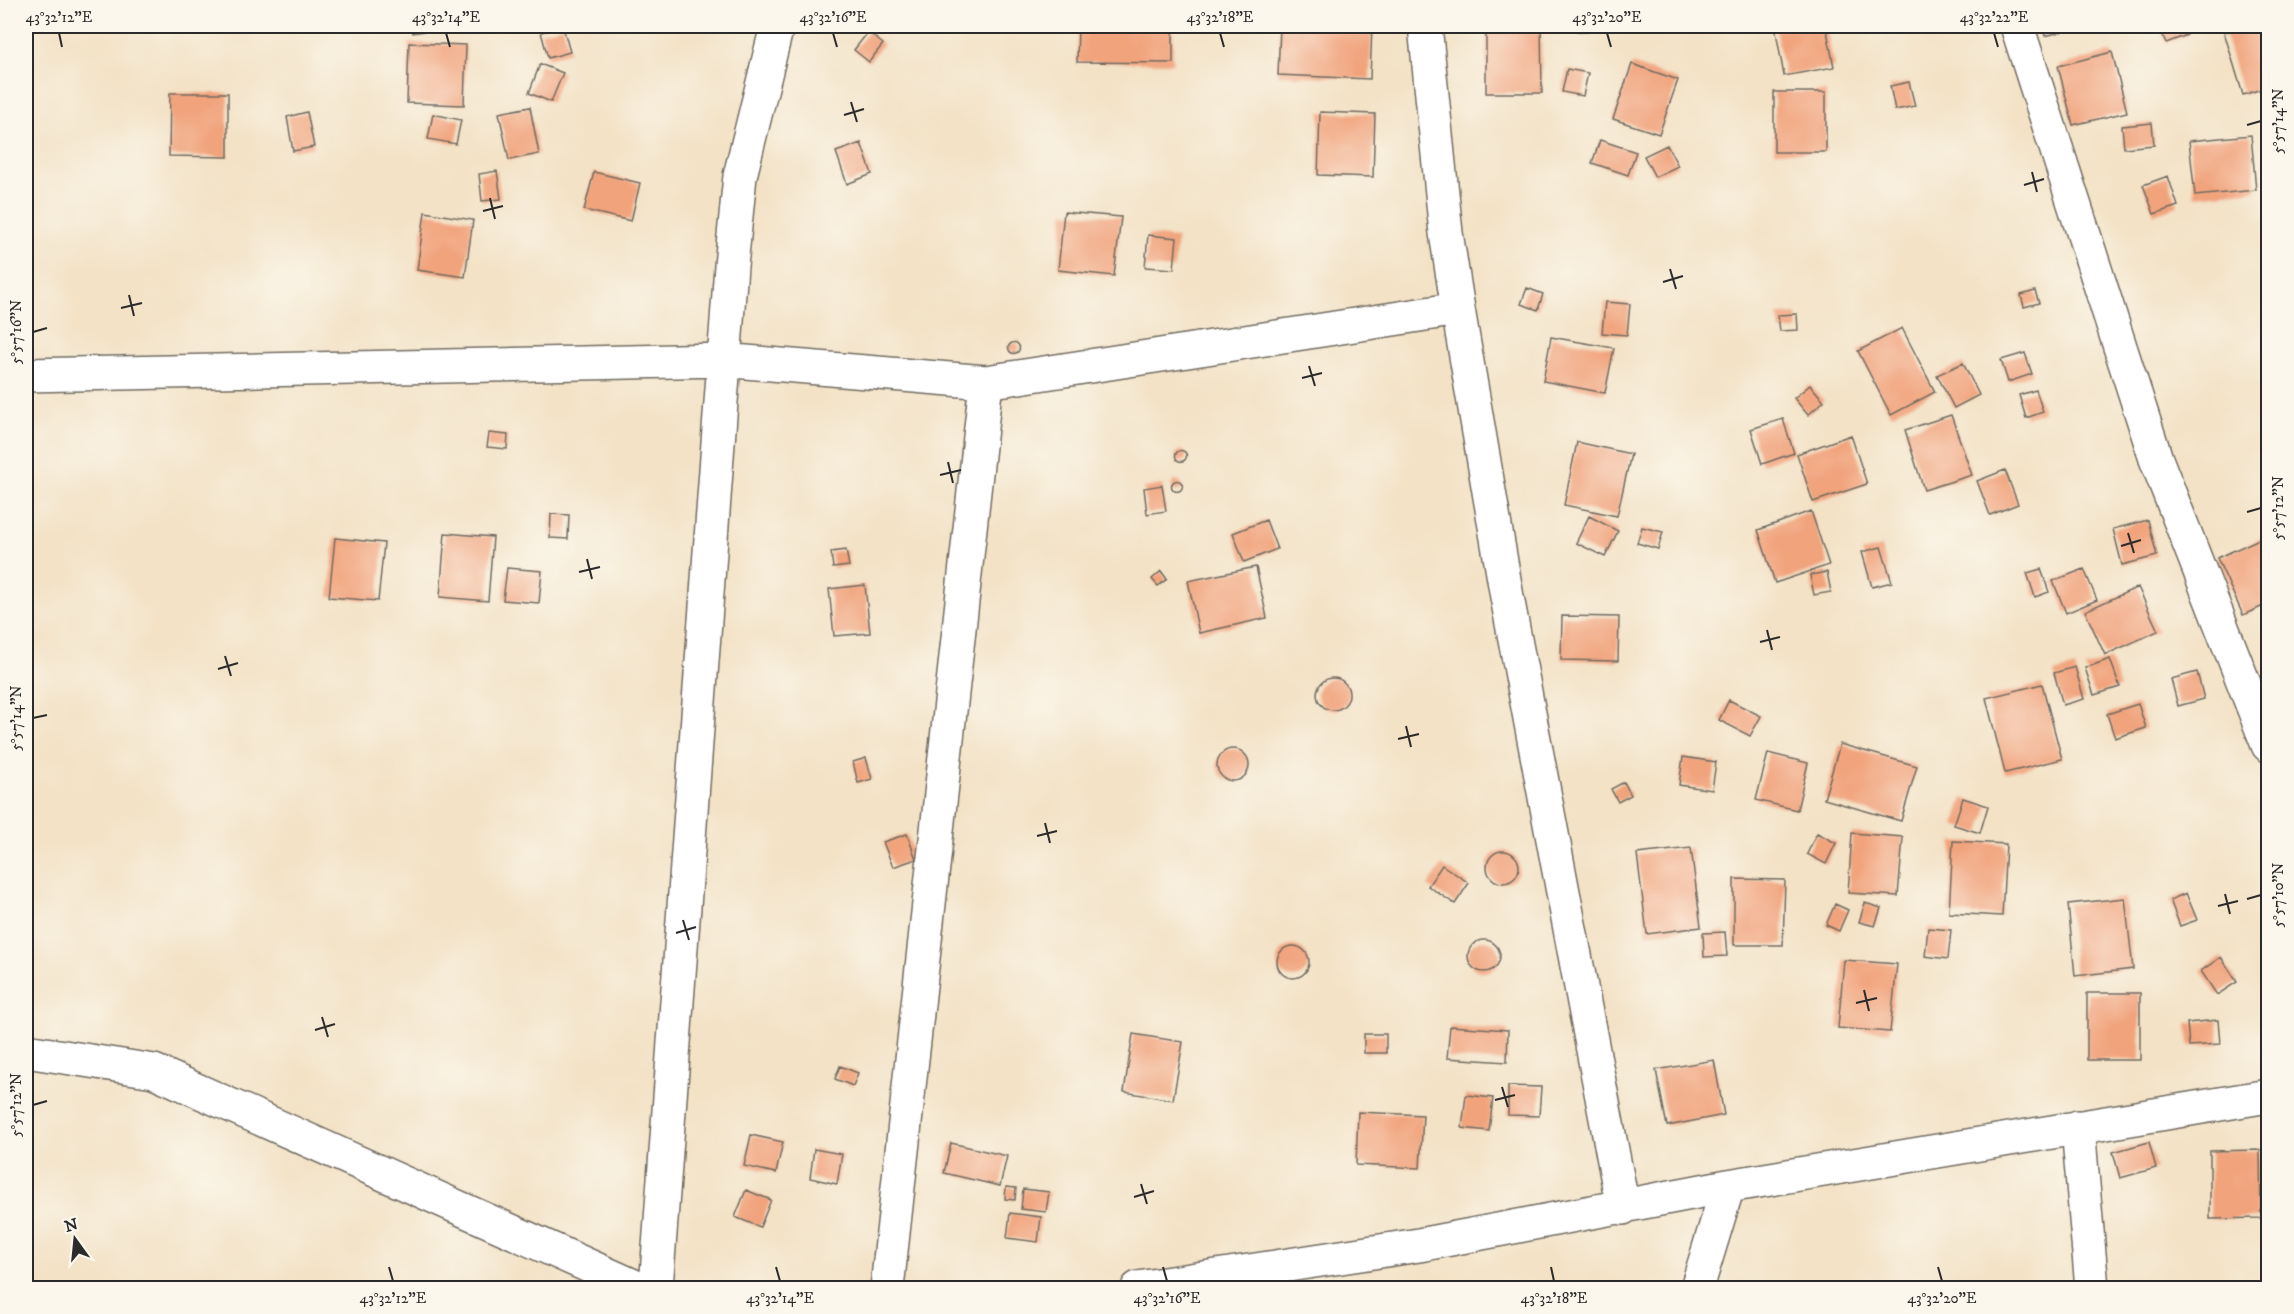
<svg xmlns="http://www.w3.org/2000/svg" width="2294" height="1314" font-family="'IM FELL DW Pica',serif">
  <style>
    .building { fill: #f1a37c }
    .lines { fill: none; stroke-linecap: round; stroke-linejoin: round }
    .minor-casing { stroke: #716b61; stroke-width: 36 }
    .minor { stroke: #fff; stroke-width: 33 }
    .ticks { fill: none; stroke: #2b2b2b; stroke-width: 2 }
    .neatline { fill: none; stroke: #2b2b2b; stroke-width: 2 }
    .ticks-label { font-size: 15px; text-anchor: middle; fill: #2b2b2b }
  </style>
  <rect width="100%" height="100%" fill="#fbf7ec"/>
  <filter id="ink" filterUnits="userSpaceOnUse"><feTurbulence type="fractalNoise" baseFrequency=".0167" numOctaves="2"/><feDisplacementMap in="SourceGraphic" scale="12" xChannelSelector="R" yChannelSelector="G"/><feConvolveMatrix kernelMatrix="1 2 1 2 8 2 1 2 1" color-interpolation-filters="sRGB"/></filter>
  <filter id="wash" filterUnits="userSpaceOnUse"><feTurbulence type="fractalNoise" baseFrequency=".008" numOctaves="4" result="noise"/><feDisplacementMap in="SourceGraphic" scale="24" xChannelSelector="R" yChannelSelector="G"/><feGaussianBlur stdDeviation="1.35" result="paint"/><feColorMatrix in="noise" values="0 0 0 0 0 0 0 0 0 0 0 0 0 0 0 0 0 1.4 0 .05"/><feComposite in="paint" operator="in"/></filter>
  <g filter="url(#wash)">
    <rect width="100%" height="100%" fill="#f3e2c6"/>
    <g id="blocks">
      <path class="building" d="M411 26H448V27L413 33Z
        M1078 26H1173V63L1077 62Z
        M1280 26H1372L1370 79 1278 75Z
        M1486 26H1541L1542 93H1486Z
        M1578 26H1589L1588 32 1577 31Z
        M1775 26H1826L1834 67 1784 76Z
        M2042 26H2083L2045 36Z
        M2159 26H2184L2187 35 2166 43Z
        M2244 26H2268V87L2243 95 2224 32Z
        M563 27 570 52 548 58 541 32Z
        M868 32 883 44 869 62 854 50Z
        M409 43 466 45 464 105 407 103Z
        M2112 52 2127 112 2073 125 2058 66Z
        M540 64 563 73 551 102 529 93Z
        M1632 64 1678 80 1659 134 1613 119Z
        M1567 69 1588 73 1583 96 1562 92Z
        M1909 82 1915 106 1895 110 1890 86Z
        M1774 92H1826V152H1774Z
        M170 93H228V157L169 156Z
        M530 107 539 154 509 160 499 113Z
        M307 112 314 147 293 151 287 117Z
        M1320 112 1375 114 1373 177 1318 175Z
        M433 114 461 120 456 144 428 139Z
        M2152 123 2154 145 2124 148 2122 126Z
        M2268 123V148H2267L2264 124Z
        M2251 135 2256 190 2195 196 2189 141Z
        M1600 140 1636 152 1628 175 1592 163Z
        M861 143 872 174 847 184 836 152Z
        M1667 145 1678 166 1655 177 1644 156Z
        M497 171 501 199 482 201 479 174Z
        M594 172 640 183 631 221 584 210Z
        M2168 176 2178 206 2154 214 2143 185Z
        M425 212 473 220 465 277 417 270Z
        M1064 212 1121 217 1114 276 1058 270Z
        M1148 235 1177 238 1174 269 1145 267Z
        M1527 288 1543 294 1538 310 1521 304Z
        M2035 291 2039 303 2024 307 2021 295Z
        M1605 302 1630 304 1627 335 1602 333Z
        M1797 314 1798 330 1780 331 1778 315Z
        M1902 328 1935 392 1891 415 1858 351Z
        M1551 337 1614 348 1605 393 1543 381Z
        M1008.5 348a5.5 5.5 0 1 1 11 0a5.5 5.5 0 1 1-11 0Z
        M2025 353 2032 374 2008 382 2001 360Z
        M1963 363 1979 395 1954 408 1937 375Z
        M1810 385 1824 401 1808 415 1794 398Z
        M2036 390 2043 412 2026 418 2019 395Z
        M1951 415 1972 475 1924 490 1905 430Z
        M1783 419 1794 453 1762 464 1751 429Z
        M489 433 508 435 507 449 487 447Z
        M1851 435 1867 484 1813 502 1797 454Z
        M2268 436V466L2260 438Z
        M1577 442 1631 454 1617 516 1564 505Z
        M1175.5 456a5.5 5.5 0 1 1 11 0a5.5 5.5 0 1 1-11 0Z
        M2005 470 2018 504 1990 515 1977 481Z
        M1171.5 486a5.5 5.5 0 1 1 11 0a5.5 5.5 0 1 1-11 0Z
        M1162 485 1166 511 1147 514 1144 488Z
        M1811 511 1829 565 1775 583 1758 530Z
        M551 514 569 515 568 539 550 538Z
        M1589 516 1618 531 1605 557 1576 543Z
        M1266 520 1277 549 1244 562 1233 533Z
        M2148 520 2157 556 2122 565 2113 529Z
        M1642 527 1663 532 1658 549 1637 543Z
        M445 533 493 537 488 601 440 597Z
        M2268 535V604L2243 615 2217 558Z
        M335 538 384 543 378 601 329 597Z
        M1881 547 1892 582 1872 587 1862 552Z
        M846 550 849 566 833 568 831 552Z
        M1256 567 1267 618 1199 633 1188 581Z
        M507 568 542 571 539 603 503 600Z
        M2041 569 2049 592 2035 597 2027 573Z
        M2084 569 2097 600 2066 613 2053 581Z
        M1161 571 1167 579 1158 586 1152 579Z
        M1827 572 1831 592 1814 595 1810 575Z
        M865 585 870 633 834 636 829 589Z
        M2138 587 2158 631 2105 655 2085 611Z
        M1562 616 1619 617 1618 661 1561 660Z
        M2110 659 2120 687 2094 695 2085 668Z
        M2075 667 2084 699 2063 705 2054 673Z
        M2197 672 2204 699 2178 706 2171 679Z
        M1317 694a16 16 0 1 1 32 0a16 16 0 1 1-32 0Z
        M2042 684 2062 759 2005 773 1986 698Z
        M1729 700 1761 716 1750 736 1719 720Z
        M2138 704 2146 728 2115 738 2107 714Z
        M1840 744 1917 766 1901 821 1824 799Z
        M1217 765a16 16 0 1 1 32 0a16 16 0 1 1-32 0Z
        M1768 753 1808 763 1797 810 1756 800Z
        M1683 757 1716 762 1712 790 1679 785Z
        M866 758 872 779 858 783 853 762Z
        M1624 782 1631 795 1618 802 1611 789Z
        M1963 798 1988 806 1980 833 1954 825Z
        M1817 833 1836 843 1826 864 1807 854Z
        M1852 833 1903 837 1898 896 1848 893Z
        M907 834 916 859 893 867 883 842Z
        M1953 841 2006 844 2002 916 1949 913Z
        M1691 848 1701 927 1647 934 1637 854Z
        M1487 867a16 16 0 1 1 32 0a16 16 0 1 1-32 0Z
        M1442 865 1469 883 1455 904 1428 886Z
        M1734 879 1785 880 1783 945H1734Z
        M2186 893 2197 920 2180 926 2170 900Z
        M2125 898 2133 969 2075 976 2068 904Z
        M1865 903 1881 908 1875 926 1859 922Z
        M1835 904 1848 910 1839 931 1826 925Z
        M1928 928 1951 930 1948 959 1925 956Z
        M1725 932 1727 956 1704 957 1703 933Z
        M1468 956a16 16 0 1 1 32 0a16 16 0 1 1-32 0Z
        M1277 962a16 16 0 1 1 32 0a16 16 0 1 1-32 0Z
        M2221 957 2237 982 2217 995 2201 971Z
        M1844 960 1897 964 1890 1032 1838 1028Z
        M2087 993H2140V1060H2087Z
        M2218 1020 2220 1044 2189 1046 2187 1023Z
        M1450 1026 1508 1030 1507 1062 1447 1058Z
        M1133 1034 1183 1042 1173 1100 1124 1092Z
        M1364 1034H1386V1053H1364Z
        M1714 1060 1724 1115 1667 1126 1656 1070Z
        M840 1066 858 1073 853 1086 835 1079Z
        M1508 1086 1541 1087 1539 1116 1508 1115Z
        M1466 1095 1493 1098 1489 1131 1462 1128Z
        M1358 1112 1423 1115 1420 1168 1356 1165Z
        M751 1135 783 1142 776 1173 744 1166Z
        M2149 1142 2156 1168 2120 1178 2113 1152Z
        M951 1143 1007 1156 1000 1186 944 1173Z
        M814 1149 842 1154 837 1184 810 1178Z
        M2260 1150 2261 1218 2210 1219V1151Z
        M1006 1187 1016 1188 1015 1200 1005 1199Z
        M1023 1189 1049 1192 1046 1212 1021 1209Z
        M746 1190 771 1200 760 1227 735 1217Z
        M1010 1213 1041 1217 1038 1242 1007 1238Z
        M1476 1283 1528 1286 1527 1288H1476Z"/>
    </g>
  </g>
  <g filter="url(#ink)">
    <use href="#blocks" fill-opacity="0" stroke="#716b61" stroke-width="1.5"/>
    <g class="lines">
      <g class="minor-casing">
        <path id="minor" d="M1425 26 1446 233 1458 309 1507 597 1623 1208
          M2017 26 2156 459 2268 745
          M26 375 722 360 986 382
          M26 1051 154 1071 638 1288
          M2078 1127 2092 1288
          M656 1288 731 266 740 176 777 26
          M887 1288 986 382 1458 309
          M1138 1288 1419 1245 1728 1186 2268 1096
          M1697 1288 1728 1186"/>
      </g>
      <use href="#minor" class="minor"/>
    </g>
  </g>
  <path class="ticks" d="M59 33 62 47M446 33 450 47M833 33 837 47M1220 33 1224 47M1607 33 1611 47M1994 33 1998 47M851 102 857 122M844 115 864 109M2247 125 2261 121M2032 172 2037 192M2024 185 2044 179M490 198 495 219M483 211 503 206M1670 269 1676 289M1663 282 1683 276M129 295 134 316M121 308 142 303M33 332 47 328M1309 366 1315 386M1302 378 1322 373M948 462 953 483M940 475 961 470M2247 512 2261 508M2128 533 2134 553M2121 546 2141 540M587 559 592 579M579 572 600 567M1767 630 1772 650M1760 642 1780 637M225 656 231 676M218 669 238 663M33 718 47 715M1406 726 1411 747M1398 739 1419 734M1045 823 1050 843M1037 836 1057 831M2225 894 2230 914M2247 899 2261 895M2218 906 2238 901M683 920 689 940M676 933 696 927M1864 990 1869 1011M1856 1003 1877 998M322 1017 328 1037M315 1030 335 1024M1502 1087 1508 1107M1495 1100 1515 1095M33 1105 47 1101M1141 1184 1147 1204M1134 1197 1154 1191M389 1267 393 1281M776 1267 780 1281M1163 1267 1167 1281M1551 1267 1554 1281M1938 1267 1942 1281"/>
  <rect width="2294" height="1314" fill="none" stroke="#fbf7ec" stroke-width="66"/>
  <g transform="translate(75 1239) rotate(345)" stroke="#fbf7ec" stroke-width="4.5" paint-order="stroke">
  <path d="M0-4.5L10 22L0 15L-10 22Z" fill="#2b2b2b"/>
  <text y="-9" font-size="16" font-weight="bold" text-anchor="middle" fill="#2b2b2b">N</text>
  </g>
  <rect x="33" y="33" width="2228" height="1248" class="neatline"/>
  <g class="ticks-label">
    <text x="59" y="22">43°32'12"E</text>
    <text x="446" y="22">43°32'14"E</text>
    <text x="833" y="22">43°32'16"E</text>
    <text x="1220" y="22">43°32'18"E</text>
    <text x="1607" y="22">43°32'20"E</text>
    <text x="1994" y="22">43°32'22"E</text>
    <text transform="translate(2278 121) rotate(-90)" y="5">5°57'14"N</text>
    <text transform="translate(16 332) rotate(-90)" y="5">5°57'16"N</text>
    <text transform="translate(2278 508) rotate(-90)" y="5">5°57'12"N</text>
    <text transform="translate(16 718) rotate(-90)" y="5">5°57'14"N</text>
    <text transform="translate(2278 895) rotate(-90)" y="5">5°57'10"N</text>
    <text transform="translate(16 1105) rotate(-90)" y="5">5°57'12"N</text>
    <text x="393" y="1303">43°32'12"E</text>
    <text x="780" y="1303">43°32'14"E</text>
    <text x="1167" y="1303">43°32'16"E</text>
    <text x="1554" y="1303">43°32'18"E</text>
    <text x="1942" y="1303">43°32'20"E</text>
  </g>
</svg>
